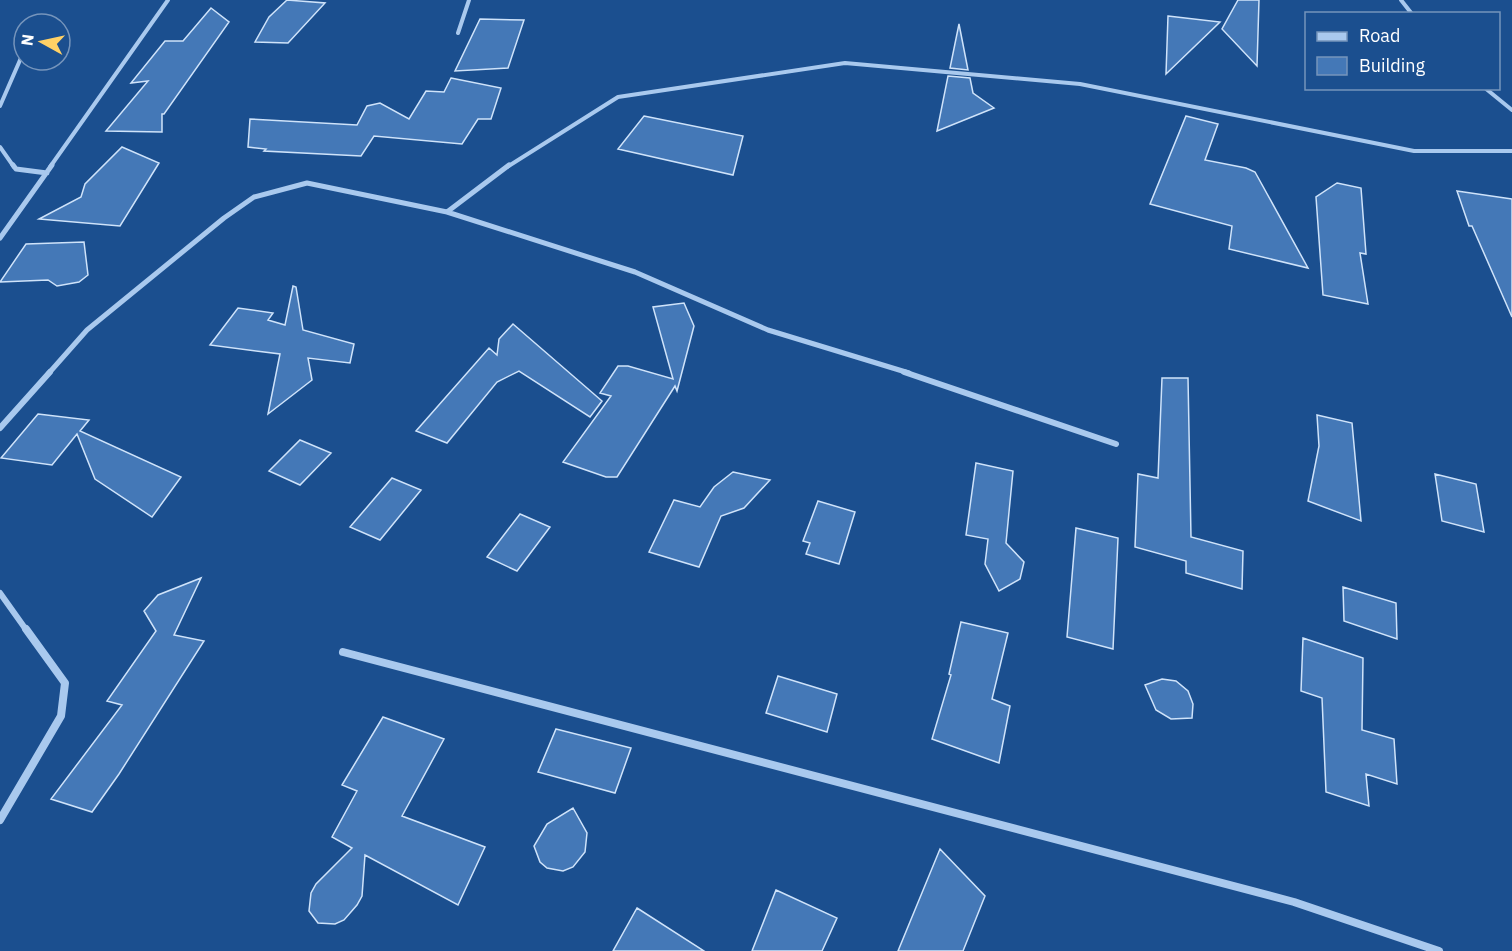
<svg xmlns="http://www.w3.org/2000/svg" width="1512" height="951" font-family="'IBM Plex Sans',sans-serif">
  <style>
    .building { fill: #4478b7; stroke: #cfe3fa; stroke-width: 1.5 }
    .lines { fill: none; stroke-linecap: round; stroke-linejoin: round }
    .street-far3 { stroke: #a9c9ee; stroke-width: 4 }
    .street-far2 { stroke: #a9c9ee; stroke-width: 5 }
    .street-far1 { stroke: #a9c9ee; stroke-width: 6 }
    .street { stroke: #a9c9ee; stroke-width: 8 }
  </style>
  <rect width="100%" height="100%" fill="#1b4f8f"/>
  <path class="building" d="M287 0 325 3 288 43 255 42 269 17Z
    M1238 0H1259L1257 66 1222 29Z
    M211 8 229 22 164 114H162V132L106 131 148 81 131 83 165 41H183Z
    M1168 16 1220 22 1166 74Z
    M480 19 524 20 508 68 455 71Z
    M959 24 968 70 950 68Z
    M948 76 970 78 973 93 994 108 937 131Z
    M451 78 501 88 491 119H478L462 144 374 136 361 156 264 151 266 149 248 147 250 119 357 125 367 106 380 103 409 119 426 91 444 92Z
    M644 116 743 136 733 175 618 149Z
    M1186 116 1218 124 1205 160 1246 168 1255 172 1308 268 1229 249 1232 226 1150 204Z
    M122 147 159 163 120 226 39 219 81 197 85 184Z
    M1337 183 1361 188 1366 254 1360 253 1368 304 1323 295 1316 197Z
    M1457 191 1512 199V317L1472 226H1469Z
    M84 242 88 275 79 282 57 286 48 280 0 282 26 244Z
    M293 286 296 287 303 330 354 344 350 363 308 358 312 380 268 414 280 354 210 345 238 308 273 313 268 320 285 325Z
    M684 303 694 326 677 391 675 386 617 477H606L563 462 611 396 600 393 618 366H628L673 379 653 307Z
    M513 324 602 401 590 417 519 371 497 382 447 443 416 431 489 348 497 355 499 339Z
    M1162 378H1188L1191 537 1243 551 1242 589 1186 573V561L1135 547 1138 474 1158 478Z
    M38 414 89 420 80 431 181 477 152 517 95 479 77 434 52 465 1 458Z
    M1317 415 1352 423 1361 521 1308 501 1319 446Z
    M300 440 331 453 300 485 269 471Z
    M976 463 1013 471 1006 543 1024 562 1020 579 999 591 985 564 988 539 966 535Z
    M733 472 770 480 744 508 721 516 699 567 649 552 674 500 700 507 714 487Z
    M1435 474 1476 484 1484 532 1442 521Z
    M392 478 421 490 380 540 350 527Z
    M818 501 855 512 839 564 806 554 810 543 803 541Z
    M520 514 550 527 517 571 487 557Z
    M1076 528 1118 538 1113 649 1067 637Z
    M201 578 174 635 204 641 119 774 92 812 51 799 122 705 107 701 156 631 144 611 158 595Z
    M1343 587 1396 603 1397 639 1344 621Z
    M961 622 1008 633 992 699 1010 706 999 763 932 739 951 675 949 674Z
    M1303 638 1363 658 1362 730 1394 739 1397 784 1366 774 1369 806 1326 792 1322 698 1301 691Z
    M778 676 837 694 827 732 766 713Z
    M1162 679 1176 681 1188 691 1193 704 1192 718 1171 719 1156 710 1145 685Z
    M383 717 444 739 402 816 485 847 458 905 365 855 362 896 357 905 344 920 335 924 318 923 309 911 311 893 316 884 352 848 332 837 357 791 342 785Z
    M556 729 631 748 615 793 538 772Z
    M573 808 587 833 585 852 573 867 563 871 547 868 540 862 534 846 547 824Z
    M940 849 985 896 963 951H898Z
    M776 890 837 918 822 951H752Z
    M637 908 704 951H613Z"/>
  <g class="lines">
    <path class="street-far3" d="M1401 0 1412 14
      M458 33 469 0
      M1485 88 1512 110
      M0 106 24 51
      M0 147 14 167
      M50 167 168 0
      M507 167 618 97 845 63 1080 84 1414 151H1512"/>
    <path class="street-far2" d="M13 165 16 169 47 173
      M447 212 635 272 768 330 909 373
      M0 238 52 165
      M49 373 87 330 224 218 254 197 307 183 447 212 509 165"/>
    <path class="street-far1" d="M904 372 1116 444
      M0 428 50 372
      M0 593 27 631"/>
    <path class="street" d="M343 652 1294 902 1439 951
      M0 820 61 716 65 683 26 629"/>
  </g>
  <rect x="1305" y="12" width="195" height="78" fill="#1b4f8f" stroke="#7695bc" stroke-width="1.5"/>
  <rect x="1317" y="32" width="30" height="9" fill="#a9c9ee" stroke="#7695bc" stroke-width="1.5"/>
  <text x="1359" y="42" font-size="18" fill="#ffffff">Road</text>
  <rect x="1317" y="57" width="30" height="18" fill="#4478b7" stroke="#7695bc" stroke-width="1.5"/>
  <text x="1359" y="72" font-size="18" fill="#ffffff">Building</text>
  <g transform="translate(42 42) rotate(278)"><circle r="28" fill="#1b4f8f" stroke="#7695bc" stroke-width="1.5"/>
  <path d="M0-4.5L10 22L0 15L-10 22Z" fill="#ffd166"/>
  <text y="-9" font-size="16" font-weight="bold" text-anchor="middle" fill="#ffffff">N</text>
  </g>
</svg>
